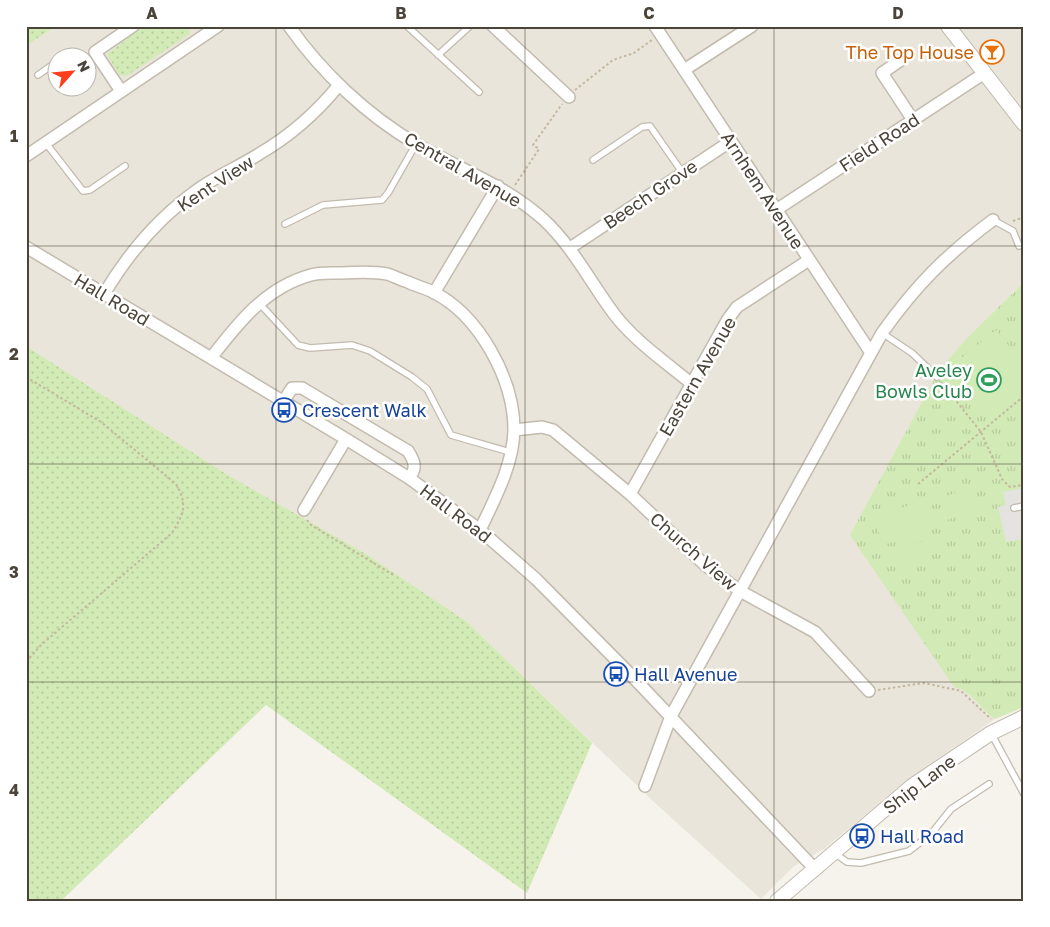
<svg xmlns="http://www.w3.org/2000/svg" width="1050" height="927" font-family="'Golos Text',sans-serif">
  <style>
    .residential { fill: #eae5da; fill-rule: evenodd }
    .grass { fill: url(#grass-dots) }
    .park { fill: url(#park-tufts) }
    .pitch { fill: #d2eab5 }
    .parking { fill: #e5e3e0 }
    .lines { fill: none; stroke-linecap: round; stroke-linejoin: round }
    .service-casing { stroke: #c2bbae; stroke-width: 8 }
    .minor-casing { stroke: #c2bbae; stroke-width: 14 }
    .tertiary-casing { stroke: #c2bbae; stroke-width: 16 }
    .path { stroke: #c4b79f; stroke-width: 2; stroke-dasharray: 2.5 2.5; stroke-linecap: butt }
    .service { stroke: #fff; stroke-width: 5.5 }
    .minor { stroke: #fff; stroke-width: 11 }
    .tertiary { stroke: #fff; stroke-width: 14 }
    .grid { fill: none; stroke: #4b4439; stroke-width: 1; stroke-opacity: 0.55 }
    .labels { text-anchor: middle; dominant-baseline: central; stroke-width: 5; stroke-linejoin: round; paint-order: stroke }
    .food-label { font-size: 18px; fill: #c56008; stroke: #fff; text-anchor: end }
    .street-label { font-size: 18px; fill: #4b4439; stroke: #fff }
    .leisure-label { font-size: 18px; fill: #27864d; stroke: #fff; text-anchor: end }
    .transit-label { font-size: 18px; fill: #164399; stroke: #fff; text-anchor: start }
    .neatline { fill: none; stroke: #4b4439; stroke-width: 2 }
    .grid-label { font-size: 16px; text-anchor: middle; font-weight: bold; fill: #4b4439 }
  </style>
  <defs>
    <pattern id="grass-dots" width="8" height="8" patternUnits="userSpaceOnUse" patternTransform="scale(1.25)"><rect width="8" height="8" fill="#d2eab5"/><path d="M2 2h.1M6 6h.1" fill="none" stroke="#b6ca9c" stroke-width="1.8" stroke-linecap="round"/></pattern>
    <pattern id="park-tufts" width="24" height="20" patternUnits="userSpaceOnUse" patternTransform="scale(1.25)"><rect width="24" height="20" fill="#d2eab5"/><path d="M3 7l-1-3M5 7V3M7 7l1-3M15 17l-1-3M17 17v-4M19 17l1-3" fill="none" stroke="#b6ca9c"/></pattern>
  </defs>
  <rect width="100%" height="100%" fill="#f6f3ec"/>
  <path class="residential" d="M56 26H1024V282L968 337 964 688 987 714 995 719 902 784 824 849 793 867 761 899 654 802 466 621 366 554 228 475 26 346V46ZM58 58H88V88H58Z"/>
  <path class="grass" d="M26 26H56L26 46Z
    M144 26H187L191 33 130 74 125 76 119 75 107 54Z
    M26 346 228 475 366 554 466 621 592 743 527 893 266 705 61 901H26Z"/>
  <path class="park" d="M1024 282V707L995 719C980 710 972 690 954 687L850 535 940 369 968 337Z"/>
  <path class="pitch" d="M996 330 1024 364V389L988 419 947 370Z
    M973 487 980 508 947 520 940 498Z
    M928 499 937 528 883 545 874 517Z
    M927 540 929 549 925 551 926 555 898 562 897 559 891 560 888 551Z"/>
  <path class="parking" d="M1024 488V539L1006 542 998 507 1006 505 1003 492Z"/>
  <g class="lines">
    <g class="service-casing">
      <path id="service" d="M407 26 479 92
        M438 55 470 26
        M65 56 72 52 84 58
        M38 75 55 63
        M45 142 83 191 90 190 125 166
        M593 160 642 127 650 126 682 172
        M993 220 1013 231 1019 246
        M285 224 323 205 382 200 388 193 416 144
        M259 303 298 345 310 348 352 345 370 351 412 377 427 389 451 435 510 452
        M882 333 912 353 937 377
        M1014 508 1024 506
        M991 733 1024 794
        M833 852 847 862 861 863 909 851 931 834 951 809 989 784"/>
    </g>
    <g class="minor-casing">
      <path id="minor" d="M289 26C322 73 367 115 416 144 459 169 505 185 543 219 571 245 587 276 609 307 630 338 663 360 692 384
        M493 26 569 97
        M655 26 871 353
        M901 60 882 73 913 120
        M684 70 752 26
        M121 91 95 52 133 26
        M26 156 218 26
        M776 210 983 74
        M26 247 346 439 409 478 480 530 536 579 630 674 814 868
        M570 248 731 141
        M434 293 498 186
        M104 294C129 252 160 216 200 188 219 175 240 166 259 154 290 136 317 112 339 85
        M211 358C238 323 266 287 311 275 320 272 332 273 341 273 356 272 373 271 387 274 394 276 401 280 408 282 416 286 425 288 433 292 479 315 514 379 514 430 513 466 495 498 480 530
        M283 402 292 388H302L408 451C415 462 417 468 409 478
        M514 430 542 427 553 430 630 494 705 565 740 591 815 632 869 691
        M630 494 728 319 737 307 809 260
        M304 510 346 439
        M645 786 671 716 882 333C916 285 946 255 993 220"/>
    </g>
    <g class="tertiary-casing">
      <path id="tertiary" d="M948 26 1024 124
        M777 901 912 786 991 733 1024 717"/>
    </g>
    <path class="path" d="M575 90 613 60 634 53 652 40
      M515 185 539 149 533 145 562 104
      M1013 221 1024 217
      M26 377 101 422 176 484C188 505 184 513 172 533L41 645 26 662
      M941 382 981 432 1002 479 1010 487 1023 485
      M918 484 1024 396
      M307 520 311 525 395 576
      M878 690 924 683 961 691 991 719"/>
    <use href="#service" class="service"/>
    <use href="#minor" class="minor"/>
    <use href="#tertiary" class="tertiary"/>
  </g>
  <path class="grid" d="M276 26V901M525 26V901M774 26V901M26 246H1024M26 464H1024M26 682H1024"/>
  <defs>
    <g id="bar-ring" transform="scale(1.25)"><circle r="9.5" fill="#fff" stroke="#e8710a" stroke-width="1.5"/><path d="M-6-5H6L.8 .8V4.5H3.5V6h-7V4.5H-.8V.8Z" fill="#e8710a"/></g>
    <g id="stadium-ring" transform="scale(1.25)"><circle r="9.5" fill="#fff" stroke="#2e9e5b" stroke-width="1.5"/><path d="M0-5a6.5 5 0 1 0 0 10a6.5 5 0 1 0 0-10ZM-3.5-1.8h7v3.6h-7Z" fill="#2e9e5b"/></g>
    <g id="bus-ring" transform="scale(1.25)"><circle r="9.5" fill="#fff" stroke="#1a4fb4" stroke-width="1.5"/><path d="M-5-6H5V4H4V6H2V4H-2V6H-4V4H-5ZM-3.5-4V0h7V-4ZM-3.5 1.2v1.5H-2V1.2ZM2 1.2v1.5H3.5V1.2Z" fill="#1a4fb4"/></g>
  </defs>
  <g fill-rule="evenodd">
    <use href="#bar-ring" x="992" y="52"/>
    <use href="#stadium-ring" x="989" y="380"/>
    <use href="#bus-ring" x="284" y="410"/>
    <use href="#bus-ring" x="616" y="674"/>
    <use href="#bus-ring" x="862" y="836"/>
  </g>
  <g class="labels">
    <g class="food-label">
      <text x="974" y="52">The Top House</text>
    </g>
    <g class="street-label">
      <text transform="translate(879 142) rotate(-33)">Field Road</text>
      <text transform="translate(463 169) rotate(30)">Central Avenue</text>
      <text transform="translate(215 183) rotate(-33)">Kent View</text>
      <text transform="translate(763 190) rotate(57)">Arnhem Avenue</text>
      <text transform="translate(650 194) rotate(-34)">Beech Grove</text>
      <text transform="translate(112 299) rotate(31)">Hall Road</text>
      <text transform="translate(697 376) rotate(-60)">Eastern Avenue</text>
      <text transform="translate(456 513) rotate(37)">Hall Road</text>
      <text transform="translate(694 551) rotate(41)">Church View</text>
      <text transform="translate(919 784) rotate(-37)">Ship Lane</text>
    </g>
    <g class="leisure-label">
      <text x="972" y="370">Aveley<tspan x="972" dy="21">Bowls Club</tspan></text>
    </g>
    <g class="transit-label">
      <text x="302" y="410">Crescent Walk</text>
      <text x="634" y="674">Hall Avenue</text>
      <text x="880" y="836">Hall Road</text>
    </g>
  </g>
  <rect width="1050" height="927" fill="none" stroke="#ffffff" stroke-width="55"/>
  <g transform="translate(72 72) rotate(63)"><circle r="24" fill="#ffffff" stroke="#b7b4b0"/>
  <path d="M0-4L9 19L0 12L-9 19Z" fill="#fc3f1d"/>
  <text y="-8" font-size="14" font-weight="bold" text-anchor="middle" fill="#4b4439">N</text>
  </g>
  <rect x="28" y="28" width="994" height="872" class="neatline"/>
  <g class="grid-label">
    <text x="152" y="19">A</text>
    <text x="401" y="19">B</text>
    <text x="649" y="19">C</text>
    <text x="898" y="19">D</text>
    <text x="14" y="142">1</text>
    <text x="14" y="360">2</text>
    <text x="14" y="578">3</text>
    <text x="14" y="796">4</text>
  </g>
</svg>
